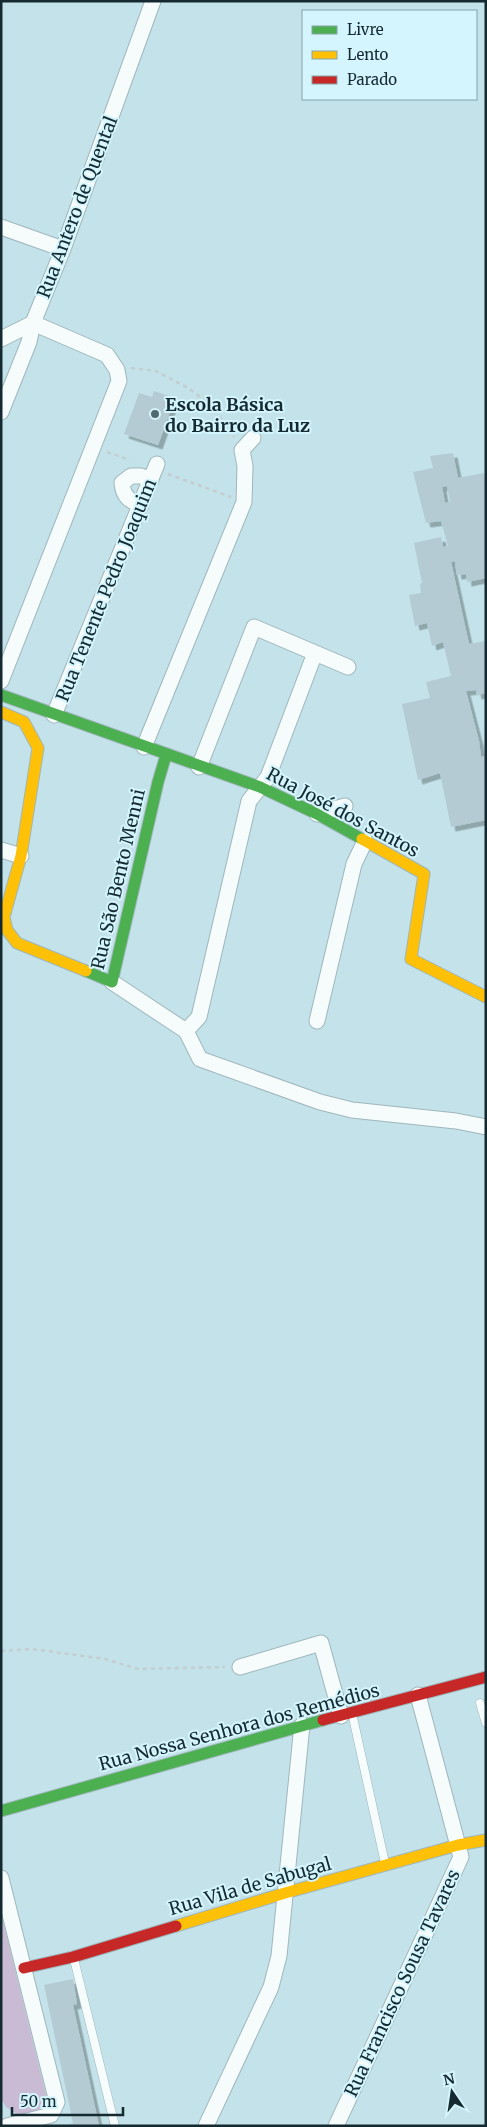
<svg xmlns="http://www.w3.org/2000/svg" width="487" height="2127" font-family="Merriweather,serif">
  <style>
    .green { fill: #cabbd5 }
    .building { fill: #b5cbd4; fill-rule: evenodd; filter: url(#shadow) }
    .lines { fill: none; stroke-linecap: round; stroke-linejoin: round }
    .lane-casing { stroke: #9fb7bc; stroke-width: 9 }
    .street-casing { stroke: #9fb7bc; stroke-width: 17 }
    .fast-casing { stroke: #9fb7bc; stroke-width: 13 }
    .slow-casing { stroke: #9fb7bc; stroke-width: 13 }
    .jam-casing { stroke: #9fb7bc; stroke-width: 13 }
    .path { stroke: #c4cdd0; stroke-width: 2.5; stroke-dasharray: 4 4; stroke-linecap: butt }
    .lane { stroke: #f6fbfc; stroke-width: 8 }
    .street { stroke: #f6fbfc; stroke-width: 15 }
    .fast { stroke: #4caf50; stroke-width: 11 }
    .slow { stroke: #ffc107; stroke-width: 11 }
    .jam { stroke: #c62828; stroke-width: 11 }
    .poi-dot { fill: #516a71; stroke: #d4f5fd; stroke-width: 2 }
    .labels { text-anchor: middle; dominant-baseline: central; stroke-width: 4; stroke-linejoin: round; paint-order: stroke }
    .street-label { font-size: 18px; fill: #142a30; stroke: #d4f5fd }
    .poi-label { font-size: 18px; font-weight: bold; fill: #142a30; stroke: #d4f5fd; text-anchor: start }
  </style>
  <defs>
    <filter id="shadow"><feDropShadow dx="4.5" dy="4.5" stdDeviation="0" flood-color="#0004"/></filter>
  </defs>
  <rect width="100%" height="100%" fill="#c3e2e9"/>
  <path class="green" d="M1 1913 47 2099C40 2112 33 2114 20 2116L6 2107 1 2098Z"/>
  <path class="building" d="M154 391 175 398 158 445 124 434 139 393 152 397Z
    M453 453 458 478 484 473 486 479V578L467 582 466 574 457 575 455 561 451 562 469 644 486 641V693L477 695 476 690 466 691 479 741 481 757 486 756V820L451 827 440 773 418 780 402 704 430 698 426 682 451 676 443 642 432 646 427 623 415 626 409 595 421 593 420 584 422 583 414 543 441 537 443 547 448 546 441 521 426 523 413 472 433 468 430 456ZM447 486 450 502 445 503 442 487Z
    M73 1979 77 2004 73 2005 99 2126H65L73 2123 44 1985Z"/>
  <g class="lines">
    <g class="lane-casing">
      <path id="lane" d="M480 1703 486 1723
        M352 1713 385 1863
        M74 1959 115 2126"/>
    </g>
    <g class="street-casing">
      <path id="street" d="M1 227 63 249
        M1 339 33 323 107 355 117 370 119 381 1 681
        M1 412 29 342 33 323 63 249 153 1
        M141 505C129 501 123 496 122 483L131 476H141L151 480
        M54 715 157 464
        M144 747 244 502 245 466 242 450 253 438
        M199 767 254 627 348 667
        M317 814 345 806
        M1 850 21 856
        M112 982 186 1031 200 1059 320 1102 352 1110 456 1121 486 1127
        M317 1021 354 864 365 841
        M186 1031 199 1017 249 801 268 777 315 653
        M240 1667 321 1643 341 1716
        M1 1878 57 2102 51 2115 7 2126
        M206 2126 271 1987 279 1956 302 1725
        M336 2126 461 1857 418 1695"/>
    </g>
    <g class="fast-casing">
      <path id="fast" d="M1 695 260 787 317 814 362 839
        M86 971 112 982 158 782 166 755
        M1 1811 323 1720"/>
    </g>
    <g class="slow-casing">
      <path id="slow" d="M1 712 24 722 38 748 21 856 4 917 7 930 17 943 86 971
        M362 839 424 874 411 959 486 997
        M176 1926 285 1893 458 1845 486 1840"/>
    </g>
    <g class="jam-casing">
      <path id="jam" d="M323 1720 486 1677
        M24 1968 73 1957 176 1926"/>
    </g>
    <path class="path" d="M131 368 156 371 188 388 211 405 234 437
      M107 452 130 460
      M168 474 231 497
      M1 1651 32 1649 105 1659 138 1669 225 1667"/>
    <use href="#lane" class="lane"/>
    <use href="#street" class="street"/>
    <use href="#fast" class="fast"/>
    <use href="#slow" class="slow"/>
    <use href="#jam" class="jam"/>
  </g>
  <circle class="poi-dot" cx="155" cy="414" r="5"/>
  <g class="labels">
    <g class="street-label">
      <text transform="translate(77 207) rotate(-69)">Rua Antero de Quental</text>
      <text transform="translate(106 590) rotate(-68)">Rua Tenente Pedro Joaquim</text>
      <text transform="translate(343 812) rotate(28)">Rua José dos Santos</text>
      <text transform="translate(118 879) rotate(-77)">Rua São Bento Menni</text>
      <text transform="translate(239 1727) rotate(-15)">Rua Nossa Senhora dos Remédios</text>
      <text transform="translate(250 1886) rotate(-16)">Rua Vila de Sabugal</text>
      <text transform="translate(402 1983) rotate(-65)">Rua Francisco Sousa Tavares</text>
    </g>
    <g class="poi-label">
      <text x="165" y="404">Escola Básica<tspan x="165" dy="21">do Bairro da Luz</tspan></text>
    </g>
  </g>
  <rect width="487" height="2127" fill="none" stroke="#142a30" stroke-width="5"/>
  <rect x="302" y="10" width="175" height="90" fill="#d4f5fd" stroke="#87a4ab"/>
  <rect x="312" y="26" width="25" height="8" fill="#4caf50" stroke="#87a4ab"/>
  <text x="347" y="35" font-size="15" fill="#142a30">Livre</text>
  <rect x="312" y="51" width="25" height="8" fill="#ffc107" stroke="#87a4ab"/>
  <text x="347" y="60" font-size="15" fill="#142a30">Lento</text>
  <rect x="312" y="76" width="25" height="8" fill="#c62828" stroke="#87a4ab"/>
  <text x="347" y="85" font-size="15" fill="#142a30">Parado</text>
  <g transform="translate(452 2092) rotate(347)" stroke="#d4f5fd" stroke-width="4" paint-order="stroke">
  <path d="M0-4L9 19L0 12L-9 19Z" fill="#142a30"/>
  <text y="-8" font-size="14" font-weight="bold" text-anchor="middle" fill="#142a30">N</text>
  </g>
  <path d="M12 2107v8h111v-8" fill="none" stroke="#142a30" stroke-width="2.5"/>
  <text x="20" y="2107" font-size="15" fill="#142a30" stroke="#d4f5fd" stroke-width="4" paint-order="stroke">50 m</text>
</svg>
